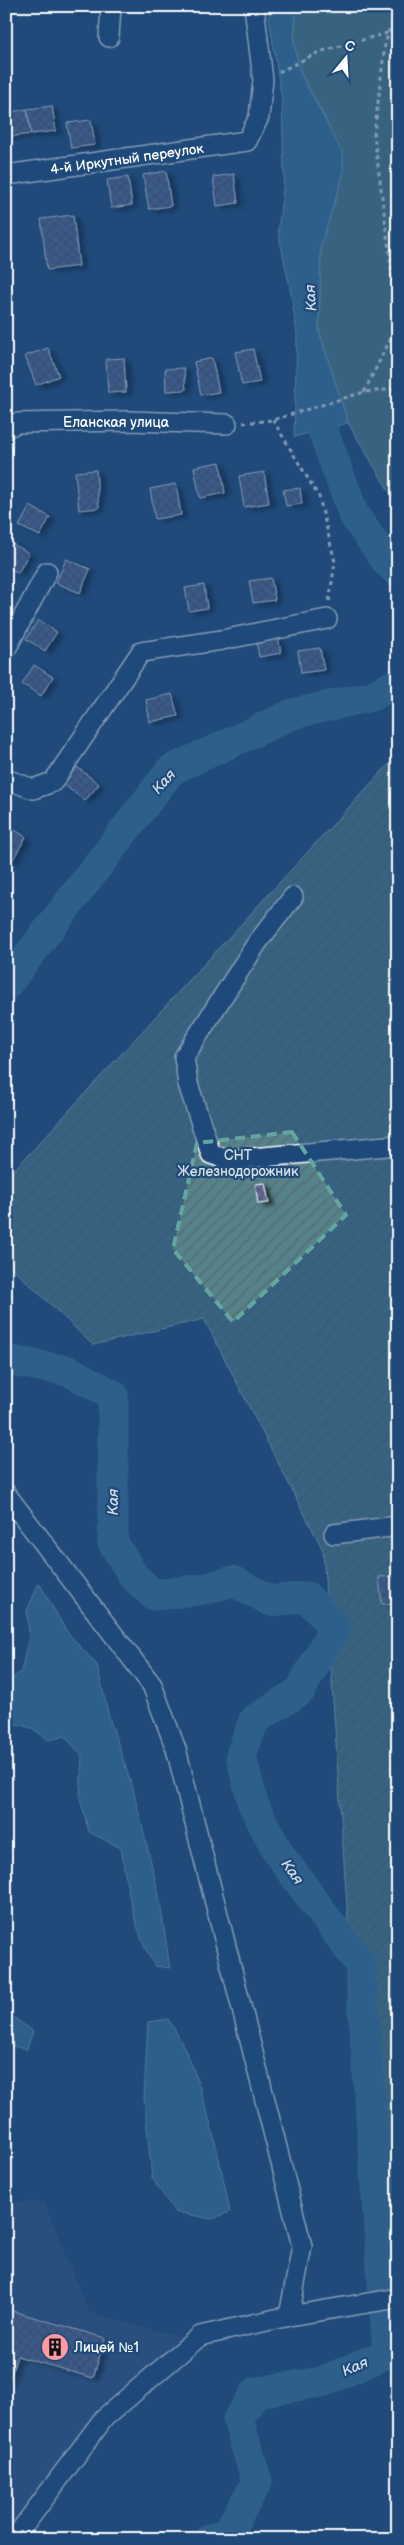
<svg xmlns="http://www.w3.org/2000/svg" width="404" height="2545" font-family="'Balsamiq Sans',sans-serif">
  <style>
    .built { fill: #365785 }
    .park { fill: #57828a; stroke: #abc0c4 }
    .garden { fill: url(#garden-furrows); stroke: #abc0c4 }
    .water { fill: #42789f; stroke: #8eaec5 }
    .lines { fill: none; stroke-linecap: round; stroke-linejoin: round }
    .river { stroke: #42789f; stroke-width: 31 }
    .building { fill: url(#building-cross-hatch); stroke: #fff; filter: url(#shadow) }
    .minor-casing { stroke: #fff; stroke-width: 22 }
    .path { stroke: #fff; stroke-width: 3; stroke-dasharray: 4 4; stroke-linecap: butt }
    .minor { stroke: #1f4a7a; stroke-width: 19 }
    .marked { fill: none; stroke: #63a6a1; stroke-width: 4; stroke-dasharray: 10 6; stroke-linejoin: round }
    .labels { text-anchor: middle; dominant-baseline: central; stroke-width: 4.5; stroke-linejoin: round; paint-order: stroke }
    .street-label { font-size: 14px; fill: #fff; stroke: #1f4a7a }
    .park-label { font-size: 14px; fill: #d5e0e2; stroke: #1f4a7a }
    .poi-label { font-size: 14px; fill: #fff; stroke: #1f4a7a; text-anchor: start }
    .water-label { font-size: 15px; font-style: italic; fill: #d0dde7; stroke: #1f4a7a }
  </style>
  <defs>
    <pattern id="garden-furrows" width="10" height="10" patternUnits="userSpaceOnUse" patternTransform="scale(1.25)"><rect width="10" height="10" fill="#57828a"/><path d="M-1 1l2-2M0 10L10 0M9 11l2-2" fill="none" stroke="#526a6e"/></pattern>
    <pattern id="building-cross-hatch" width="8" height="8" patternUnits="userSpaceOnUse" patternTransform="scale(1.25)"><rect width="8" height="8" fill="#606d99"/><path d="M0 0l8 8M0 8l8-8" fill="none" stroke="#54596b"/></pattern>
    <filter id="shadow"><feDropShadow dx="5.5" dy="3" stdDeviation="2.5" flood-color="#0009"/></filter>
  </defs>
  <rect width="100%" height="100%" fill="#1f4a7a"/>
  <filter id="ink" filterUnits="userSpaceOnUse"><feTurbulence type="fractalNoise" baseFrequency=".02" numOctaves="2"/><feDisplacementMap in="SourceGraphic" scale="10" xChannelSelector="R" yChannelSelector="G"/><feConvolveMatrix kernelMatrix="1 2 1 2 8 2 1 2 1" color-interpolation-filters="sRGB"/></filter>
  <g filter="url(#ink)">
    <path class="built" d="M6 2202H44L89 2312 183 2338 100 2405 6 2534Z"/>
    <path class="park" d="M296 6H398V506L348 423 319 331 321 244 343 176 324 116 300 72 294 42Z"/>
    <path class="garden" d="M398 754V2247L370 2249 323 1550 204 1319 93 1345 6 1262V1179Z"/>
    <path class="water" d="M270 6H296L294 42 300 72 343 154V176L321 244 319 331 348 423 294 437 297 334 291 293 278 231 284 179 282 101 269 18Z
      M39 1583 67 1632 97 1665 109 1717 133 1789 159 1895 170 1968 155 1966C135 1935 126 1885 121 1848L89 1832 80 1798 82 1756 65 1736 49 1740 32 1728 6 1721V1683L21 1672 29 1635 27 1611Z
      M6 2012 33 2031 27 2049 6 2045Z
      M168 2019C202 2069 218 2152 230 2212L212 2219 175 2212 152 2178 144 2098 148 2022Z"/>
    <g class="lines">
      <path class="river" d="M317 387 320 423 354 515 387 562 398 572
        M6 985 171 770 293 714 372 696 398 683
        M6 1360 69 1371 113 1395V1543L134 1577 154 1595 204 1589 233 1581 271 1601 307 1597 334 1628 300 1691 254 1720 241 1755 253 1804 279 1854 360 1964 388 2353 322 2382 256 2392 238 2419 257 2482 227 2534 209 2539"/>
    </g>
    <path class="building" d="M70 6H90V9L71 11Z
      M52 106 56 131 31 134 27 109Z
      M27 109 31 134 7 137 6 113Z
      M91 120 95 145 71 148 67 123Z
      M166 171 171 206 149 209 143 175Z
      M234 174 238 203 217 206 213 177Z
      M128 177 132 205 111 208 107 180Z
      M73 215 79 266 47 270 41 219Z
      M48 348 59 376 36 385 25 356Z
      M253 349 260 382 242 385 235 352Z
      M124 358 126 392 108 393 106 359Z
      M212 358 219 392 201 395 194 362Z
      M184 368 186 390 166 391 165 369Z
      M220 462 225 493 200 498 194 467Z
      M96 470 99 508 79 510 75 472Z
      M264 472 269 503 244 507 239 476Z
      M176 484 181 515 155 519 150 489Z
      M300 488 302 504 286 506 283 490Z
      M30 506 50 517 40 536 19 526Z
      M9 542 29 553 18 573 6 566V547Z
      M66 559 90 569 80 593 56 583Z
      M271 578 275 600 253 603 249 581Z
      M204 585 207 608 189 611 185 588Z
      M38 620 57 632 45 651 26 639Z
      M278 636 281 653 259 657 256 640Z
      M320 648 324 670 301 673 298 651Z
      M34 665 53 677 41 696 22 684Z
      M172 694 178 716 150 722 146 700Z
      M77 767 99 784 85 801 63 784Z
      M7 825 26 837 12 861 6 857Z
      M265 1183 269 1203 258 1204 255 1184Z
      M398 1576V1603L382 1604 379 1577Z
      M6 2309 105 2338 93 2378 17 2356 6 2392Z"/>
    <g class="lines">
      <g class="minor-casing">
        <path id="minor" d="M109 37 111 6
          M6 175 247 141 259 117 263 80 254 6
          M6 428 17 423 128 421 227 424
          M6 649 47 572
          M6 779 33 789 53 782 141 652 222 640 327 619
          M293 897 257 943 184 1057 188 1084 211 1154 229 1160 398 1145
          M6 1494 152 1685 176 1749 302 2246 289 2316
          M334 1534 398 1526
          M14 2539 104 2418 200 2336 289 2316 398 2298"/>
      </g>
      <path class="path" d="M397 6 385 44 374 135 398 320
        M279 72 319 52 398 30
        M364 392 398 324
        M273 420 319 497 335 562 329 602
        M243 423 273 420 364 392 398 389"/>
      <use href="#minor" class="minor"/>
    </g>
  </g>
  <path d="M0 0H404V2545H0ZM292 1132 346 1215 233 1322 173 1249 197 1143Z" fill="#1f4a7a" fill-opacity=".55" fill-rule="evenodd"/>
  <path class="marked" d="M292 1132 346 1215 233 1322 173 1249 197 1143Z"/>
  <defs>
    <g id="building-disc" transform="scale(1.4375)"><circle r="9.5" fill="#ff9aa2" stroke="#1f4a7a"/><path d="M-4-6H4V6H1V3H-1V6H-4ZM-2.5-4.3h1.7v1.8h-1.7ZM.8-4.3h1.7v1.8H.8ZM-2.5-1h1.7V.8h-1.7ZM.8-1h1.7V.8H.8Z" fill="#111"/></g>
  </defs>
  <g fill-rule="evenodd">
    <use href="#building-disc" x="55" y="2347"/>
  </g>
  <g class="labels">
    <g class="street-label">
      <text transform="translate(127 159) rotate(-8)">4-й Иркутный переулок</text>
      <text x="116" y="422">Еланская улица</text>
    </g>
    <g class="park-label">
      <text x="238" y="1155">СНТ<tspan x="238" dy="16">Железнодорожник</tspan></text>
    </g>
    <g class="poi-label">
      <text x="74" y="2347">Лицей №1</text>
    </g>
    <g class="water-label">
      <text transform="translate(311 298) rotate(-94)">Кая</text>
      <text transform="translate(164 782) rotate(-48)">Кая</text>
      <text transform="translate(113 1502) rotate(-90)">Кая</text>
      <text transform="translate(292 1872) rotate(54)">Кая</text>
      <text transform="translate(355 2367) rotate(-24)">Кая</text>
    </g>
  </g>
  <rect width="404" height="2545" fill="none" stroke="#1f4a7a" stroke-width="25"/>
  <rect x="12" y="12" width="379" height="2520" fill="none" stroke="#fff" stroke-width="2" filter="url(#ink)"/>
  <g transform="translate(346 58) rotate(18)" stroke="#1f4a7a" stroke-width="4" paint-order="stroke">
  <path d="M0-4L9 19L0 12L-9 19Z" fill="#ffffff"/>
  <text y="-8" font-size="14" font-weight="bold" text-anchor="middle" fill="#ffffff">С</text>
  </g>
</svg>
